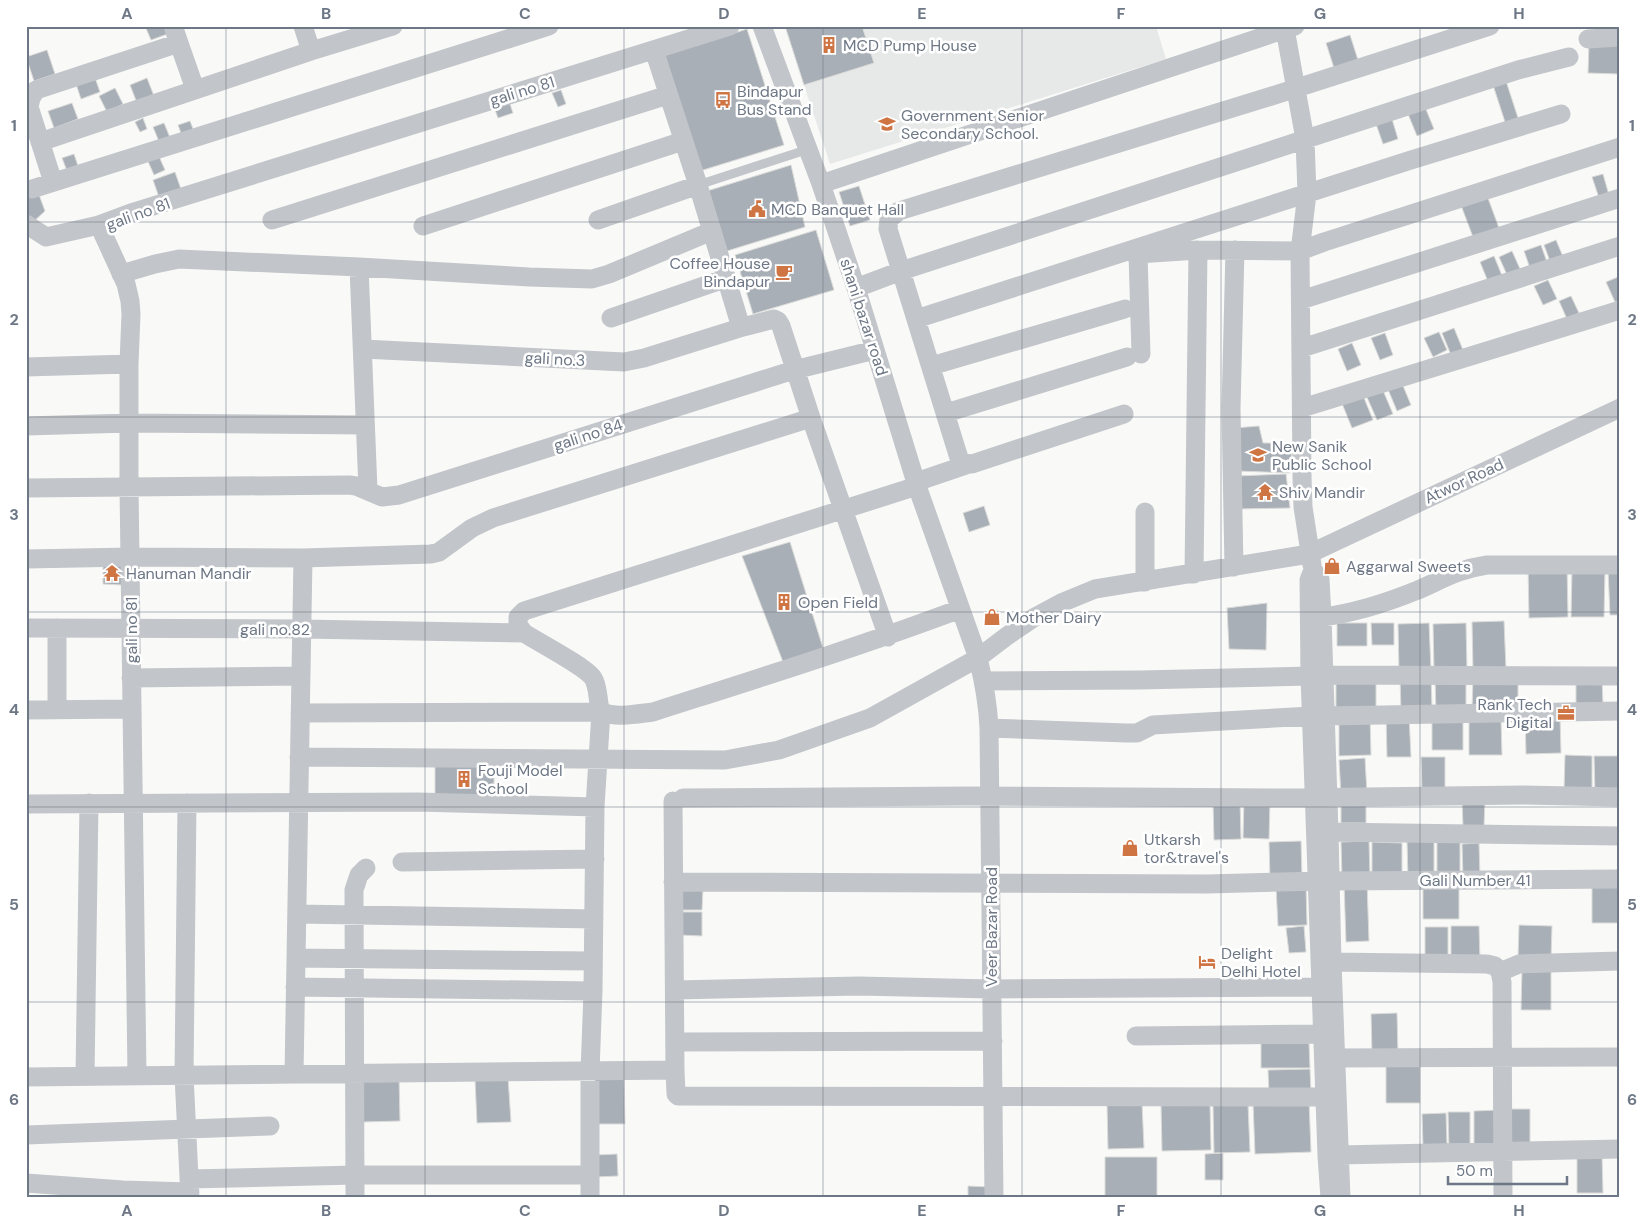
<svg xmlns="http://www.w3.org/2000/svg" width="1646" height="1224" font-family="'DM Sans',sans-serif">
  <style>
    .built { fill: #e7e9e8 }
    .building { fill: #a9afb6; stroke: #dbdcda }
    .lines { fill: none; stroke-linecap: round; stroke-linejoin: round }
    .lane { stroke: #c2c5c9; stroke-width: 9 }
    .street { stroke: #c2c5c9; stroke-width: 19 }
    .grid { fill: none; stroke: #6d7785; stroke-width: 1; stroke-opacity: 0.55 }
    .labels { text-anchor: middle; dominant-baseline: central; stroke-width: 5; stroke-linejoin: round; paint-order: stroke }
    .poi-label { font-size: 16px; fill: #6d7785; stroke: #fff; text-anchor: start }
    .street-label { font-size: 16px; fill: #6d7785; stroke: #fff }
    .neatline { fill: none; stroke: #6d7785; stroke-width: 2 }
    .grid-label { font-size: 16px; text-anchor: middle; font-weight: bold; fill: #6d7785 }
  </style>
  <rect width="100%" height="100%" fill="#f9faf8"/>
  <path class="built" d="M862 26H1156L1166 59 830 164 804 85 873 63Z"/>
  <path class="building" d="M145 26H171L173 32 151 40Z
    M785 26H862L874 63 804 85Z
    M747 29 784 145 700 171 663 56Z
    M1350 35 1358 60 1334 68 1326 43Z
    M1589 42 1620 43 1619 74 1588 73Z
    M47 50 55 74 34 81 26 57Z
    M93 72 100 92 81 99 74 78Z
    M147 78 154 96 137 103 130 85Z
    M1506 81 1519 121 1506 125 1493 85Z
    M115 88 123 104 107 112 99 96Z
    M561 90 566 104 558 107 552 93Z
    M509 101 513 113 498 118 494 107Z
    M72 103 78 119 54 128 48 111Z
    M1425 107 1434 129 1417 136 1408 114Z
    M143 118 147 129 140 132 135 122Z
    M1392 119 1398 139 1383 144 1376 124Z
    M190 121 196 137 184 141 178 125Z
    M164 123 171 140 160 144 153 127Z
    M74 154 80 172 69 176 62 158Z
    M158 154 165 170 154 175 147 159Z
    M791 165 805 227 727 251 707 191Z
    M175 172 182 192 160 200 153 180Z
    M1603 174 1609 195 1599 198 1592 177Z
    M859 186 870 220 850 226 839 192Z
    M1485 190 1499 228 1473 237 1459 200Z
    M38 192 45 211 32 223 26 210V196Z
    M816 230 834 290 753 314 735 255Z
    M1556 240 1564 259 1551 264 1544 245Z
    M1541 245 1548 265 1531 271 1524 251Z
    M1512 251 1521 271 1508 277 1499 257Z
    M1494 256 1503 278 1489 284 1480 262Z
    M1618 277 1620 283V300L1615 302 1606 282Z
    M1548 280 1557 299 1543 305 1534 286Z
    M1571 296 1579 313 1567 319 1559 301Z
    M1454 328 1463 350 1451 355 1442 333Z
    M1439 332 1447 350 1433 357 1424 338Z
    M1385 333 1393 355 1380 360 1371 338Z
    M1352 343 1361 365 1347 371 1338 349Z
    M1401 381 1411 405 1397 411 1387 387Z
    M1382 388 1393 414 1377 420 1366 395Z
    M1362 393 1373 420 1352 428 1341 401Z
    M1259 426 1263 443H1290L1292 460 1290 473 1237 471 1234 428Z
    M1286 474 1290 508 1238 509 1237 476Z
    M984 506 990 525 969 532 963 513Z
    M790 542 823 648 783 662 742 556Z
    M103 561H122V585L103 584Z
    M1567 566 1568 617 1529 618 1528 567Z
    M1608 569H1620V615H1610Z
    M1572 570 1605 571 1604 617H1571Z
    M1267 603 1266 650 1229 649 1227 608Z
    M997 610 1000 620 989 626 984 614Z
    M1504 621 1506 669 1473 670 1472 622Z
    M1337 623H1367V646H1337Z
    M1371 623H1394V645H1372Z
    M1429 623 1431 670 1399 671 1398 624Z
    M1466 623 1467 669 1434 670 1433 624Z
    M1576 676 1602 677 1603 705 1576 704Z
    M1431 677 1432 709 1401 710 1400 678Z
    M1435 677H1466V712L1436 713Z
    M1518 677V710H1472L1473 678Z
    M1336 679H1376V713H1336Z
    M1370 715 1371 755 1339 756V716Z
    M1409 715 1411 757H1387L1386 716Z
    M1525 715H1560L1561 753 1526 754Z
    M1432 718H1463V750H1432Z
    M1469 719H1501L1502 755H1469Z
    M1565 755 1592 756V791L1564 790Z
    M1594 756H1620V793L1595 794Z
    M1421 757H1445V793H1422Z
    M1365 758 1367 794 1341 795 1339 760Z
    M435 759H494V800L435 799Z
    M1341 798H1366V823H1341Z
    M1462 800H1485L1484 826H1463Z
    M1244 801 1270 802 1269 839 1243 838Z
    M1240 802 1241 839 1214 840 1213 803Z
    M1301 841 1302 877 1270 878 1269 842Z
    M1369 841 1370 877 1342 878 1341 842Z
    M1407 841H1434V879H1408Z
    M1372 842 1402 843V879H1372Z
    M1437 842H1460V877L1437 878Z
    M1479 843 1480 877H1463L1462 844Z
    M1367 882 1369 941 1346 942 1344 883Z
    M1423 884H1459V919H1423Z
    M1592 884H1618V923H1592Z
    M1306 886 1307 925 1278 926 1276 887Z
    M680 888 703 889 702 910H680Z
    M681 912H702V936L680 935Z
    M1519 925 1552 926 1551 959 1518 958Z
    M1304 926 1306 952 1289 953 1286 928Z
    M1451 926H1479L1480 960 1451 961Z
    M1425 927H1448V961H1425Z
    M1522 970 1551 971V1010H1521Z
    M1397 1013 1398 1054H1372L1371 1014Z
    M1261 1043H1309L1310 1068H1261Z
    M1386 1062H1420V1103H1386Z
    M1310 1069 1311 1093 1269 1094 1268 1070Z
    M399 1076 400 1121 362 1122 361 1077Z
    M595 1076H624L625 1124H595Z
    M508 1077 511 1122 477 1123 475 1079Z
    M1309 1100 1311 1152 1255 1154 1253 1102Z
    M1142 1103 1144 1148 1108 1149 1107 1104Z
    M1210 1104 1211 1150 1162 1151 1161 1105Z
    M1248 1104 1250 1152 1214 1153 1213 1105Z
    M1510 1109H1530V1149H1510Z
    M1500 1110 1501 1149 1474 1150V1111Z
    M1448 1112H1470V1148H1449Z
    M1446 1113 1447 1145 1423 1146 1422 1114Z
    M1223 1153V1180H1205V1154Z
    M617 1154 618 1176 595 1177V1155Z
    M1602 1155 1603 1193H1577V1156Z
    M1105 1157H1157V1198H1105Z
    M968 1186 990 1187V1198H968Z"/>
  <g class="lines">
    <path class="lane" d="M698 185 809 149"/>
    <path class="street" d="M173 26 195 89
      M303 26 311 51
      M762 26 821 184 856 288 917 486 978 658C984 682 988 704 989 728L994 1198
      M1285 29 1305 139 1307 194 1300 251 1302 477 1303 507 1312 565
      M1588 39 1620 37
      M654 50 698 185 740 324 743 327 774 319 778 321 781 326 811 418 888 637
      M40 142 311 51 393 26
      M53 182 29 107 31 98 36 90 179 43
      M821 184 1295 26
      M32 189 549 26
      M272 220 668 95
      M598 220 698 185
      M26 224 46 237 99 225
      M423 226 683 141
      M359 267 368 490
      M121 274 155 264 179 259 359 267 529 277 592 279 609 274 712 231
      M856 288 901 271 1518 70 1569 57
      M1301 300 1620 198
      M611 318 727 278
      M916 319 1411 160 1561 114
      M1302 348 1620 246
      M363 349 624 362 644 358 743 327
      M1141 354 1138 254 1198 250 1300 251 1324 242 1620 147
      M931 366 1125 309
      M26 367 129 364
      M1302 408 1620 310
      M946 413 1127 357
      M1124 414 972 464 962 463 959 458 888 229 889 219 899 211 1275 95 1490 26
      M26 426 129 423 365 425
      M916 482 966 465
      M917 486 524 611 518 617V625L524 633C538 642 586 667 593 678 599 687 597 701 601 712 617 718 636 714 653 712 756 679 859 647 960 609
      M26 488 349 485 356 486 382 497 399 495 794 370 875 350
      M26 559 131 557 303 558 431 554 439 552 472 528 493 518 811 418
      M1234 567 1231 409 1235 250
      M1194 574 1198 250
      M1145 582V512
      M1322 617C1356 613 1386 603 1418 590 1443 579 1459 569 1487 565H1620
      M26 628 302 629 524 633
      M57 628V709
      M1323 675 1620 676
      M131 678 301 676
      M984 681 1140 680 1310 676
      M26 710 132 709
      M300 713 601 712 595 807
      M1325 716 1620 711
      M989 728 1126 733H1137L1153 725 1311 716
      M299 757 725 760 779 750 870 718 978 658 1007 636 1035 617 1061 603 1095 589 1309 554 1620 408
      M683 798 967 796 1288 798 1522 795 1620 797
      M673 801 675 1070 676 1094 678 1096 1325 1097
      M187 803 184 1075 190 1198
      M26 804 418 802 595 807 593 991 590 1072V1198
      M1329 832 1620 836
      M402 862 595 859
      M1331 881 1620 879
      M673 882 1207 884 1318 881
      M297 914 594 919
      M296 958 593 961
      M1332 962 1487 964 1495 966 1500 972 1502 982 1503 1198
      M1500 972 1519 964 1620 961
      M295 987 593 991
      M675 990 859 986 991 989 1321 987
      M1136 1036 1323 1034
      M676 1042 993 1041
      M1335 1058 1620 1057
      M294 1074 303 558
      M137 1075 129 486V364L131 314 130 301 126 284 99 225 134 212 730 26
      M85 1076 89 803
      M26 1077 675 1070
      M26 1135 270 1126
      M1339 1155 1620 1149
      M189 1179 355 1175H590
      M26 1183 123 1190 190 1192
      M355 1198 354 890 359 875 366 868
      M1330 1198 1327 1156 1310 676 1309 580 1313 570 1320 579 1322 617 1329 832 1332 962 1341 1198"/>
  </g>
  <path class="grid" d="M226 26V1198M425 26V1198M624 26V1198M823 26V1198M1022 26V1198M1221 26V1198M1420 26V1198M26 222H1620M26 417H1620M26 612H1620M26 807H1620M26 1002H1620"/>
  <defs>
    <g id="building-bare" transform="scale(1.35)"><path d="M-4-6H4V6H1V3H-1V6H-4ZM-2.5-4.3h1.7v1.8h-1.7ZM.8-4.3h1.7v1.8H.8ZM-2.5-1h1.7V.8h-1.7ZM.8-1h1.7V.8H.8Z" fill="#cf7443" stroke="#fff" stroke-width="2.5" paint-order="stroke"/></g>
    <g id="bus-bare" transform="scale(1.35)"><path d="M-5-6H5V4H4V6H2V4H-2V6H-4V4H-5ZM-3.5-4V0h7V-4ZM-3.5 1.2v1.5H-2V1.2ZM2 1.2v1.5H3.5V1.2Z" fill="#cf7443" stroke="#fff" stroke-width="2.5" paint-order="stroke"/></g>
    <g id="school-bare" transform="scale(1.35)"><path d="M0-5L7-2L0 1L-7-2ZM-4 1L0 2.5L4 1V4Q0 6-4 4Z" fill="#cf7443" stroke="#fff" stroke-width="2.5" paint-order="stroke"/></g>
    <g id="civic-bare" transform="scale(1.35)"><path d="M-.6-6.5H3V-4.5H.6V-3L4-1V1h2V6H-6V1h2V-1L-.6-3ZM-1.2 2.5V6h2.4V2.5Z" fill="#cf7443" stroke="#fff" stroke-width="2.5" paint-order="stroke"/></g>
    <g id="cafe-bare" transform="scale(1.35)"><path d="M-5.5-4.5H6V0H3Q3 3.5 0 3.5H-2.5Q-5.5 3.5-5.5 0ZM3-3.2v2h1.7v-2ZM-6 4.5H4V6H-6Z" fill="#cf7443" stroke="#fff" stroke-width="2.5" paint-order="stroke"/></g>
    <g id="temple-bare" transform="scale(1.35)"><path d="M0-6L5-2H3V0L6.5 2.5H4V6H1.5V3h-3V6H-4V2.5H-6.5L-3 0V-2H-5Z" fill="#cf7443" stroke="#fff" stroke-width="2.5" paint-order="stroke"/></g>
    <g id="shop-bare" transform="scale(1.35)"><path d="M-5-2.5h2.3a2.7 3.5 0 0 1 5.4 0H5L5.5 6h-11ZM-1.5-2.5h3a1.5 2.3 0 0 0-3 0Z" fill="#cf7443" stroke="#fff" stroke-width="2.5" paint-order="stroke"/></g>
    <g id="office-bare" transform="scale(1.35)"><path d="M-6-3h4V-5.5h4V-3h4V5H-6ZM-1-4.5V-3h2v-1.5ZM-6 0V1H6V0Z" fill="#cf7443" stroke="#fff" stroke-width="2.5" paint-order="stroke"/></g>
    <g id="hotel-bare" transform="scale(1.35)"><path d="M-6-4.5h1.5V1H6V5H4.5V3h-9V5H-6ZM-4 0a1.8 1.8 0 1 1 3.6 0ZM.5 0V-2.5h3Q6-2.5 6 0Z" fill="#cf7443" stroke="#fff" stroke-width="2.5" paint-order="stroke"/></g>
  </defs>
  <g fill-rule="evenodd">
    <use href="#building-bare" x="829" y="45"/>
    <use href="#bus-bare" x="723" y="100"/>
    <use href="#school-bare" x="887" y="124"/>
    <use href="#civic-bare" x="757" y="209"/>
    <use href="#cafe-bare" x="784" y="272"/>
    <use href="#school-bare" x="1258" y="455"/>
    <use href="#temple-bare" x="1265" y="492"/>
    <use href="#shop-bare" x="1332" y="566"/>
    <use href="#temple-bare" x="112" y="573"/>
    <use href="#building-bare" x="784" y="602"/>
    <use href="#shop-bare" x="992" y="617"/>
    <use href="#office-bare" x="1566" y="713"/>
    <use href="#building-bare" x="464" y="779"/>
    <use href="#shop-bare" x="1130" y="848"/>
    <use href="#hotel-bare" x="1207" y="962"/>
  </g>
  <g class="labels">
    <g class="poi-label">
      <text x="843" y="45">MCD Pump House</text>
      <text x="737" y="91">Bindapur<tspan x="737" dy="18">Bus Stand</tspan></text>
      <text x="901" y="115">Government Senior<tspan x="901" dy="18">Secondary School.</tspan></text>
      <text x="771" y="209">MCD Banquet Hall</text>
      <text x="770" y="263" text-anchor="end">Coffee House<tspan x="770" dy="18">Bindapur</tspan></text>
      <text x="1272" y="446">New Sanik<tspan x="1272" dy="18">Public School</tspan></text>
      <text x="1279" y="492">Shiv Mandir</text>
      <text x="1346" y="566">Aggarwal Sweets</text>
      <text x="126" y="573">Hanuman Mandir</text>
      <text x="798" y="602">Open Field</text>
      <text x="1006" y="617">Mother Dairy</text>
      <text x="1552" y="704" text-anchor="end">Rank Tech<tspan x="1552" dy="18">Digital</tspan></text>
      <text x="478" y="770">Fouji Model<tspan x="478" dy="18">School</tspan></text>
      <text x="1144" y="839">Utkarsh<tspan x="1144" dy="18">tor&amp;travel's</tspan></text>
      <text x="1221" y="953">Delight<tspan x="1221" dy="18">Delhi Hotel</tspan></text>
    </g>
    <g class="street-label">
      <text transform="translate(522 91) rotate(-17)">gali no 81</text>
      <text transform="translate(138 214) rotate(-20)">gali no 81</text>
      <text transform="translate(864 317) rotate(72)">shani bazar road</text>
      <text transform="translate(555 359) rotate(3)">gali no.3</text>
      <text transform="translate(588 435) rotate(-18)">gali no 84</text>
      <text transform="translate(1464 481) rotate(-25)">Atwor Road</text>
      <text x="275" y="629">gali no.82</text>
      <text transform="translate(131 630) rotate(-90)">gali no 81</text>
      <text x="1475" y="880">Gali Number 41</text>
      <text transform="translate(991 927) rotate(-90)">Veer Bazar Road</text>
    </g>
  </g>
  <rect width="1646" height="1224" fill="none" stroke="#ffffff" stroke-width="55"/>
  <path d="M1448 1176v8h119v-8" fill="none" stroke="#6d7785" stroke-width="2.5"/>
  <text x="1456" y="1176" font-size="15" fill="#6d7785" stroke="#ffffff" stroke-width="4" paint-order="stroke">50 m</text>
  <rect x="28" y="28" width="1590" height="1168" class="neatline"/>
  <g class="grid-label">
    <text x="127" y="19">A</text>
    <text x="326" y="19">B</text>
    <text x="525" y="19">C</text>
    <text x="724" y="19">D</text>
    <text x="922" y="19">E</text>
    <text x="1121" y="19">F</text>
    <text x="1320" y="19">G</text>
    <text x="1519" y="19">H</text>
    <text x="14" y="131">1</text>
    <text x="1632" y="131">1</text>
    <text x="14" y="325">2</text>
    <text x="1632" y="325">2</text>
    <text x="14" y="520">3</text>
    <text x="1632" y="520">3</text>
    <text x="14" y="715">4</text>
    <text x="1632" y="715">4</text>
    <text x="14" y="910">5</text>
    <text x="1632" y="910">5</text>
    <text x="14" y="1105">6</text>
    <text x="1632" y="1105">6</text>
    <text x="127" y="1216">A</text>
    <text x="326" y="1216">B</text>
    <text x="525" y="1216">C</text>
    <text x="724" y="1216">D</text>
    <text x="922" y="1216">E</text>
    <text x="1121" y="1216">F</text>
    <text x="1320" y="1216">G</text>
    <text x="1519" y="1216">H</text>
  </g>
</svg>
